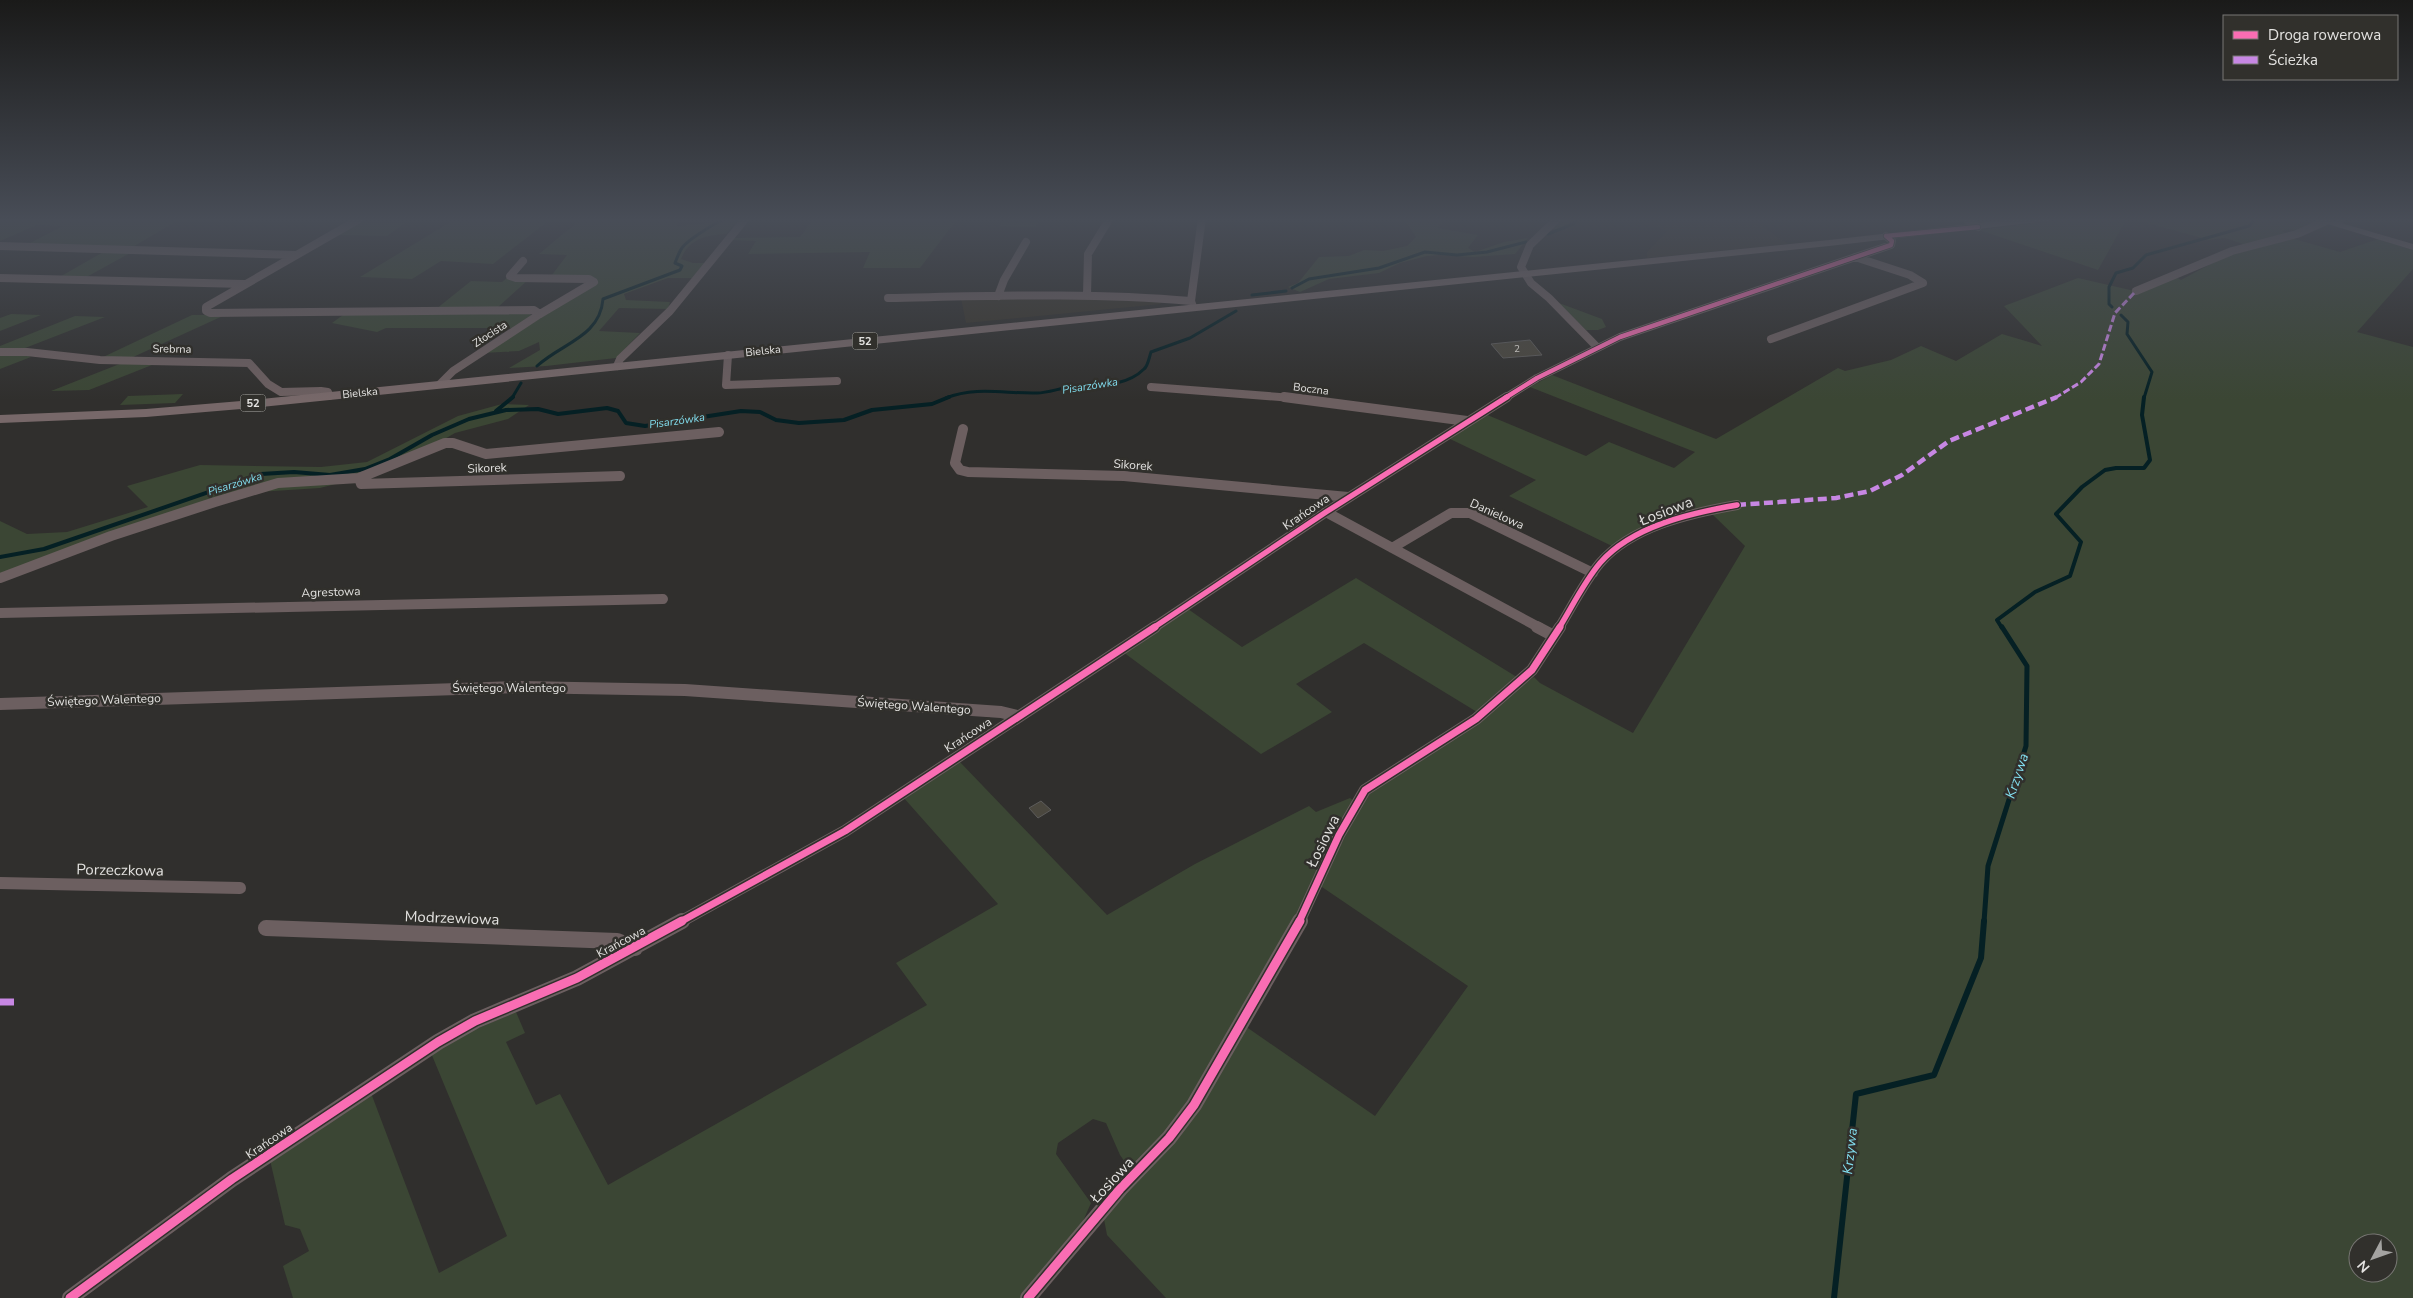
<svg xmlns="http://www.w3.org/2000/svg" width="2413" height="1298" font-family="'Nunito Sans',sans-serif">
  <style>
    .built { fill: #39352c }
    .green { fill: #3b4634; fill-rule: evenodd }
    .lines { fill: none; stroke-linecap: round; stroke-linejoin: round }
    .stream-far3 { stroke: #052024; stroke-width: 3 }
    .stream-far2 { stroke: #052024; stroke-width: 4 }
    .stream-far1 { stroke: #052024; stroke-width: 5 }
    .stream { stroke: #052024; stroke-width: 6 }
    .building { fill: #4a473e; stroke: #5d5c5b }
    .minor-far3 { stroke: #6c5f60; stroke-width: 8 }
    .minor-far2 { stroke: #6c5f60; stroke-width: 10 }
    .minor-far1 { stroke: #6c5f60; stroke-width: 12 }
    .minor { stroke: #6c5f60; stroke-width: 16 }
    .tertiary { fill: #6c5f60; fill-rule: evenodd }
    .primary { fill: #776869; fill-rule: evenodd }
    .quiet-far2 { stroke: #c787e3; stroke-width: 3; stroke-dasharray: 7 3; stroke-linecap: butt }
    .quiet-far1 { stroke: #c787e3; stroke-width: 4.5; stroke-dasharray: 9 4.5; stroke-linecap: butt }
    .quiet { stroke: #c787e3; stroke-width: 7; stroke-dasharray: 14 7; stroke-linecap: butt }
    .cycleway-far3-casing { stroke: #31302c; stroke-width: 6 }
    .cycleway-far2-casing { stroke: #31302c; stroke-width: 8 }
    .cycleway-far1-casing { stroke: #31302c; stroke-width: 10 }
    .cycleway-casing { stroke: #31302c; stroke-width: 12 }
    .cycleway-far3 { stroke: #f96db3; stroke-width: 4.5 }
    .cycleway-far2 { stroke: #f96db3; stroke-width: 5.5 }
    .cycleway-far1 { stroke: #f96db3; stroke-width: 7 }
    .cycleway { stroke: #f96db3; stroke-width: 9 }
    .labels { text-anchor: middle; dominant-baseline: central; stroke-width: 5; stroke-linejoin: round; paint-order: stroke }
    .number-label { font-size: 10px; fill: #bdbbb8 }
    .far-street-label { font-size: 11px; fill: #e3e2e0; stroke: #31302c }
    .shield { fill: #31302c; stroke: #aeadaa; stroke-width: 1 }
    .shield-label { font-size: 11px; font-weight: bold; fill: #e3e2e0 }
    .far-water-label { font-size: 11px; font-style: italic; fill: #82deef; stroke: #31302c }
    .street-label { font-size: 12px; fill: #e3e2e0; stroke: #31302c }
    .water-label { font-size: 14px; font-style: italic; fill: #82deef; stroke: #31302c }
    .near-street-label { font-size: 15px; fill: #e3e2e0; stroke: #31302c }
  </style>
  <rect width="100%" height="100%" fill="#302f2d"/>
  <path class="built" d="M1629 218H1750L1788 244 1647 258V252L1667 231Z
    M961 298H1127L1159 300 1161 304 966 323Z"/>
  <path class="green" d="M0 218 147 220 152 218H222L215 222 177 221 131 248 28 244 63 226 37 225 0 241Z
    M523 218H678L677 226 709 223 722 218H741L726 234C706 235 689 239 681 259L693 263H705L692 278H668L624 294 626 300 670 302 668 309 619 308 599 331 640 333 616 358 546 366 509 368 540 350 539 342 519 351 483 353 595 285 598 281 591 278 552 275 567 255 539 254 576 223 547 222 493 264 441 261 412 279 360 277 452 221Z
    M814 218H958L920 268H863L870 252 748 254 756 241 730 240 732 238 800 237Z
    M1006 218H1043L1035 227 999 226Z
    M1382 218H1447L1438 228 1478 235 1468 248 1475 252 1504 242 1528 238 1515 254 1473 257 1440 255 1427 256 1400 263 1379 273 1329 279 1300 292 1288 287 1298 283 1319 257 1349 256 1364 250 1383 251 1407 246 1416 237 1407 223 1381 219Z
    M1563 218H1605C1597 222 1589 218 1581 220 1568 223 1566 231 1550 229Z
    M2073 218H2127L2098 270 1979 230Z
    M2129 218H2299L2315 223 2296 231 2290 229 2282 231 2290 235 2246 245 2225 238 2209 240Z
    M359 222 405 223 387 236 336 235Z
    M2291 238 2340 252 2378 239 2413 250V269L2357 332 2413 347V1298H1166L1107 1235 1103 1214 1245 1026 1375 1116 1468 986 1319 885 1368 794 1534 677 1540 683 1633 733 1745 546 1712 514 1706 512 1614 547 1509 496 1536 480 1448 438 1485 414 1586 456 1609 442 1674 468 1695 452 1530 387 1552 375 1716 439 1838 368 1845 371 1891 360 1921 346 1956 361 2002 334 2042 346 2004 306 2078 278 2139 292 2176 277 2181 280 2233 252ZM2358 1243H2388V1273H2358Z
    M105 251 132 252 81 280 56 279Z
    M507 278 528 280 497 308 436 309 471 281 502 282Z
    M1559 303 1602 319 1606 327 1598 330H1586Z
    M347 312H528L532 316 518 328H386L377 332 332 323Z
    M11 314 41 315 0 331V318Z
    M192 315H225L131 358H101Z
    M75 316 105 317 20 350 0 351V346Z
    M22 354 31 357 0 369V355Z
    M122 363H157L89 390 51 391Z
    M183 394 175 403 120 405 128 396Z
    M502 404 529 405 508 419 455 433 391 470 320 488 227 494 0 578V521L27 534 67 532 148 507 127 486 200 465 321 467 367 462 458 416Z
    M1356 578 1520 679 1477 712 1364 643 1296 684 1332 712 1261 754 1123 652 1188 609 1242 647Z
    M959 761 1107 915 1195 864 1309 806 1316 812 1350 798 1354 801 1296 915 1191 1102 1132 1172 1120 1155 1106 1123 1093 1119 1058 1143 1056 1154 1091 1203 1080 1228 1020 1298H293L283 1266 309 1251 300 1229 285 1225 270 1160 371 1093 439 1273 507 1236 431 1053 453 1039 516 1012 525 1033 506 1042 536 1105 560 1094 608 1185 927 1005 896 963 998 904 903 797Z"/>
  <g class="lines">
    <path class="stream-far3" d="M1548 234 1573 224 1578 218
      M1292 288 1309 279 1379 268 1425 252 1457 255 1487 252 1526 242
      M1252 295 1286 291
      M2112 307 2109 304V287L2116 273 2133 268 2146 255 2249 226 2256 218
      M2121 315 2128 322 2127 334 2152 372 2144 398
      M537 366C562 343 600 337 603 299L680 270 682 266 675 263C677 258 679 252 682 248 687 240 717 222 726 218
      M512 398 521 383
      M946 398C976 386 1006 394 1037 393 1048 393 1060 388 1071 387 1095 385 1125 388 1144 369 1148 366 1149 358 1151 352L1190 338 1236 311"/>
    <path class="stream-far2" d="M496 411 513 397
      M0 557 44 549 261 474 294 472 330 475 365 469 390 459 432 435 469 419 506 410 538 409 558 414 607 408 618 411 626 423 645 426 741 411 760 412 776 420 799 423 844 420 872 410 932 404 949 397
      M2002 628 1997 620 2035 592 2070 576 2081 542 2056 514 2082 487 2105 470 2116 468H2144L2150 460 2142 415 2144 397"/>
    <path class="stream-far1" d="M1984 922 1988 866 2026 746 2027 666 2002 627"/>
    <path class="stream" d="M1834 1298 1856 1094 1934 1075 1981 958 1984 921"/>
  </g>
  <path class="building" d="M1530 340 1542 355 1503 358 1491 344Z
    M1041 801 1051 810 1038 818 1029 808Z"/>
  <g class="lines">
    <path class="minor-far3" d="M361 218 206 307V311L210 313 534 310 540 314
      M1558 218 1530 245 1521 267 1531 283 1549 298 1597 347
      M1964 218 1978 227
      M0 246 296 255
      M0 278 244 284
      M2136 291 2232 251 2297 234 2326 221
      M1087 295 1088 254 1110 218
      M998 296 1004 280 1026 242
      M888 298C989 296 1090 292 1191 301
      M1193 307 1191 301 1202 218
      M1771 339 1923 283 1910 275 1855 257
      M0 352H27L100 360 249 363 268 384 281 392 321 391 328 392 329 396
      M728 355 726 385 837 381
      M617 366 620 359 670 311 746 218
      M440 384 453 371 540 314 594 282 589 279 516 278 510 276 523 261
      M1151 387 1293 398
      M1505 398 1537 378 1620 337 1891 245 1892 241 1886 236"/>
    <path class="minor-far2" d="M1284 397 1467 421
      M963 429 955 463 960 470 968 472 1124 476 1348 497
      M359 478 361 484 620 476
      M1326 512 1540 628
      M1392 548 1451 513H1470L1593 573
      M0 578 111 536 215 502 278 483 359 478 445 443H453L486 454 719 432
      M0 613 663 599
      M1153 628 1326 512 1507 397
      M1559 628C1572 607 1584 582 1600 563 1632 526 1691 513 1737 505"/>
    <path class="minor-far1" d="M1537 627 1554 636
      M0 704 520 687 685 690 1001 712 1017 716
      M0 883 240 888
      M680 922 845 831 1155 627
      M1299 922 1339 835 1365 790 1476 719 1532 670 1560 627"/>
    <path class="minor" d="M266 928 617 941 635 948
      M70 1298 232 1179 438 1042 475 1021 577 978 682 921
      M1028 1298 1120 1189 1169 1138 1194 1105 1300 921"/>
    <path class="tertiary" d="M2338 218H2347L2340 226H2334L2333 224Z"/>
    <path class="primary" d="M2022 218H2053L2048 221 1829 246 241 409 146 417 0 423V415L146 409 241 401 1829 240Z
      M2308 218H2324L2413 244V250Z"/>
    <path class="quiet-far2" d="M2055 398 2081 382 2099 364 2115 313 2136 291"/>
    <path class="quiet-far1" d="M1737 505 1836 498 1870 491 1902 475 1949 441 2057 397"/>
    <path class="quiet" d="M0 1002H17"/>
    <g class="cycleway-far3-casing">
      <path id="cycleway-far3" d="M1886 236 1978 227
        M1505 398 1537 378 1620 337 1891 245 1892 241 1886 236"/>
    </g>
    <g class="cycleway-far2-casing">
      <path id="cycleway-far2" d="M1153 628 1326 512 1507 397
        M1559 628C1572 607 1584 582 1600 563 1632 526 1691 513 1737 505"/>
    </g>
    <g class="cycleway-far1-casing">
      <path id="cycleway-far1" d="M680 922 845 831 1155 627
        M1299 922 1339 835 1365 790 1476 719 1532 670 1560 627"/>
    </g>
    <g class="cycleway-casing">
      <path id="cycleway" d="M70 1298 232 1179 438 1042 475 1021 577 978 682 921
        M1028 1298 1120 1189 1169 1138 1194 1105 1300 921"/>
    </g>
    <use href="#cycleway-far3" class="cycleway-far3"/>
    <use href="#cycleway-far2" class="cycleway-far2"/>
    <use href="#cycleway-far1" class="cycleway-far1"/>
    <use href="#cycleway" class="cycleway"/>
  </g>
  <linearGradient id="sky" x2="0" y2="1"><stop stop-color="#1a1a19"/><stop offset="0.55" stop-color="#484d57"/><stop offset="1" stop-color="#484d57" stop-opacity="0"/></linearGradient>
  <rect width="2413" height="400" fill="url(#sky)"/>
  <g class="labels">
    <g class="number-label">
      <text x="1517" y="349">2</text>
    </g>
    <g class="far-street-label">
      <text transform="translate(490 334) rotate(-33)">Złocista</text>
      <text transform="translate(172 349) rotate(1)">Srebrna</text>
      <text transform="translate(763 351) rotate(-6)">Bielska</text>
      <text transform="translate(1311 389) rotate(7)">Boczna</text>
      <text transform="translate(360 393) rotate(-6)">Bielska</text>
    </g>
    <g class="shield">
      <rect x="852.5" y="332.5" width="25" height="17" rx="4"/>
      <rect x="240.5" y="394.5" width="25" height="17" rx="4"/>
    </g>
    <g class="shield-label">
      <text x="865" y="341">52</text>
      <text x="253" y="403">52</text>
    </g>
    <g class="far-water-label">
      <text transform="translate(1090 386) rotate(-9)">Pisarzówka</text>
      <text transform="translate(677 421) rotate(-8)">Pisarzówka</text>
      <text transform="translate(235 484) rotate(-17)">Pisarzówka</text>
    </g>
    <g class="street-label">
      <text transform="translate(1133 465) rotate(4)">Sikorek</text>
      <text transform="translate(487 468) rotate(-2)">Sikorek</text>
      <text transform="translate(1306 512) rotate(-34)">Krańcowa</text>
      <text transform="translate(1497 514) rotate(24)">Danielowa</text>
      <text transform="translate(331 592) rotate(-2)">Agrestowa</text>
      <text x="509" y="688">Świętego Walentego</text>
      <text transform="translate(104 700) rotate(-2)">Świętego Walentego</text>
      <text transform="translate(914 706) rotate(4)">Świętego Walentego</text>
      <text transform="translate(968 735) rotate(-33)">Krańcowa</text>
      <text transform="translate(621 942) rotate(-28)">Krańcowa</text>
      <text transform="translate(269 1141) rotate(-34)">Krańcowa</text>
    </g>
    <g class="water-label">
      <text transform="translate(2017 776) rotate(-72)">Krzywa</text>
      <text transform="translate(1850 1151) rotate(-84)">Krzywa</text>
    </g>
    <g class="near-street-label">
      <text transform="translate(1666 511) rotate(-21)">Łosiowa</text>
      <text transform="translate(1323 841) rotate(-64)">Łosiowa</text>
      <text transform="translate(120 870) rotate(1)">Porzeczkowa</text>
      <text transform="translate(452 918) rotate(2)">Modrzewiowa</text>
      <text transform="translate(1112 1180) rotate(-47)">Łosiowa</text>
    </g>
  </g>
  <rect x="2223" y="15" width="175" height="65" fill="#31302c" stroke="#787774"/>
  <rect x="2233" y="31" width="25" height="8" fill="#f96db3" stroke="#787774"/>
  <text x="2268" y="40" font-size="15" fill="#e3e2e0">Droga rowerowa</text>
  <rect x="2233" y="56" width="25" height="8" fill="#c787e3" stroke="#787774"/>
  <text x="2268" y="65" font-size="15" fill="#e3e2e0">Ścieżka</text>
  <g transform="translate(2373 1258) rotate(229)"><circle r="24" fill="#31302c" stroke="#787774"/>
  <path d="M0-4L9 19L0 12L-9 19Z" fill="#a4a3a1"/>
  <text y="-8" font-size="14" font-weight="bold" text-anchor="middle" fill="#e3e2e0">N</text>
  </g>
</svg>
